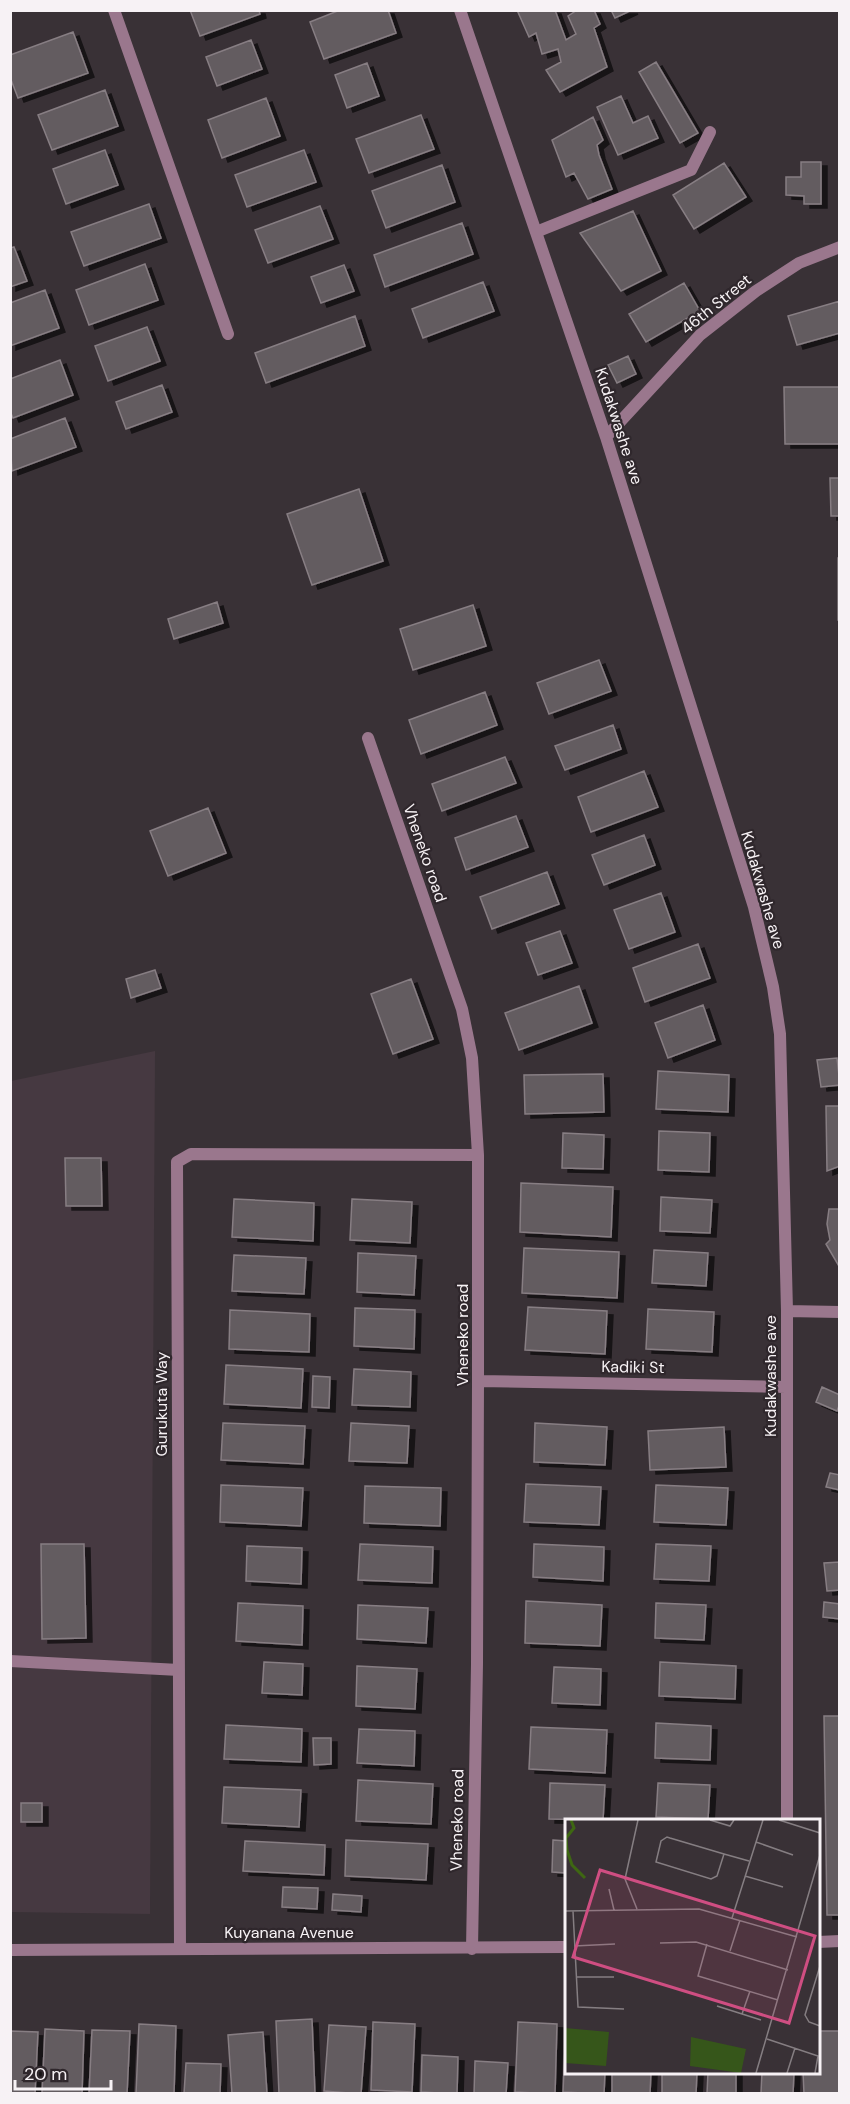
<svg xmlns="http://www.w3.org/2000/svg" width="850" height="2104" font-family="'DM Sans',sans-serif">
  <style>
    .built { fill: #463941 }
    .building { fill: #635b60; stroke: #877e83; stroke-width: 1.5; filter: url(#shadow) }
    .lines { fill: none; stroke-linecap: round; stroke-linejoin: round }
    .minor { stroke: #9a778d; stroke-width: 12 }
    .labels { text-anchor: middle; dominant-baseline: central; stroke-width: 4.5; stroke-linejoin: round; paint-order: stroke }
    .street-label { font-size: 16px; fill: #f7f2f5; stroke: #2f272c }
    .inset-river { fill: none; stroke: #3e6712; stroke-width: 3 }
    .inset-road { fill: none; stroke: #857e82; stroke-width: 1.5 }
    .view { fill: #cf4e82; fill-opacity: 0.15; stroke: #cf4e82; stroke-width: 3 }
    .inset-edge { fill: none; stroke: #f7f2f5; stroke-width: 3 }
  </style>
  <defs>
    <filter id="shadow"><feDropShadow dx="6" dy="4" stdDeviation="0" flood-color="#0009"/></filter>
  </defs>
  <rect width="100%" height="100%" fill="#393136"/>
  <path class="built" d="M155 1051 150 1914 11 1912V1081Z"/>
  <path class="building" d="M190 10H259L260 14 200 36Z
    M340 10H388L396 33 324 59 310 22Z
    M517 10H555L566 40 576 34 568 16 574 12V10H594L600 24 594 28 607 67 560 92 546 70 561 62 558 49 542 54 536 33 529 37Z
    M611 10H632L615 18Z
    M73 32 88 73 18 98 10 77V55Z
    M251 40 262 69 217 86 206 57Z
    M656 62 698 133 680 143 639 72Z
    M367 63 379 96 347 108 335 75Z
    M105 90 118 126 52 150 38 115Z
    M621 96 633 123 648 116 658 138 618 155 597 107Z
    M266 98 280 136 222 158 208 120Z
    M421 115 434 149 369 173 356 139Z
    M593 117 603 140 597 145 599 155 612 189 588 199 574 173 566 177 552 140Z
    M105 150 118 185 66 204 53 169Z
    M304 150 316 182 247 207 235 175Z
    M801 162H821V204H804V196L786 195V177H801Z
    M724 163 746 197 694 229 673 195Z
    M442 165 455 202 386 228 372 191Z
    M149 204 161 238 84 266 71 232Z
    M320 206 333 239 268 263 255 230Z
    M633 211 661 271 621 291 580 233Z
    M462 223 473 254 385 287 374 255Z
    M14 247 27 281 10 287V248Z
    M145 264 158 300 89 325 76 290Z
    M344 265 354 291 321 303 311 277Z
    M483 282 494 311 423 338 412 309Z
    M684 283 700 311 646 342 629 314Z
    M45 290 59 328 10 346V303Z
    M840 301V333L797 345 788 316Z
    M355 316 365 346 266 383 255 353Z
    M147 327 160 361 108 381 95 346Z
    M628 356 636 374 617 383 608 365Z
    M60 360 73 395 13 418 10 411V379Z
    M162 385 172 412 126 429 116 402Z
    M784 387H840V444H785Z
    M65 418 76 447 12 471 10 439Z
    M830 478H840V516H831Z
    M359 489 383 561 312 585 287 514Z
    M838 558H840V620H838Z
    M217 602 223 623 174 639 168 619Z
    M473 605 486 646 413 670 400 629Z
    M599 660 611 691 549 714 537 683Z
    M485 692 497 725 421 754 409 720Z
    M613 725 621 749 565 770 555 746Z
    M505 757 516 783 442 811 432 784Z
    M644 771 658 807 591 832 578 797Z
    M208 808 226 853 168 876 150 831Z
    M516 816 528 847 466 870 455 838Z
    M644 835 655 865 604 885 592 855Z
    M547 872 559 904 492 929 480 897Z
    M661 893 675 932 629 949 614 910Z
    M560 931 572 963 538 975 526 943Z
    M698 944 710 978 645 1002 633 968Z
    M155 970 161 988 131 998 126 979Z
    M411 979 433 1039 393 1054 371 994Z
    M579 986 592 1023 519 1050 505 1013Z
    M703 1005 715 1040 668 1058 655 1023Z
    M837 1058 840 1085 821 1087 817 1060Z
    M658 1071 729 1075 728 1112 656 1109Z
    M603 1074 604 1112 525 1114 524 1075Z
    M826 1106H840V1166L827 1171Z
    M659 1131 710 1133 709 1172 658 1170Z
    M563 1133 604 1135 603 1169 562 1168Z
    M65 1158H101L102 1206H66Z
    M521 1183 613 1187 611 1237 520 1232Z
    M661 1197 712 1200 710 1233 660 1231Z
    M234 1199 314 1203 313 1241 232 1237Z
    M352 1199 412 1202 410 1243 350 1240Z
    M829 1209H840V1268L826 1244 830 1240 827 1224Z
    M524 1248 619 1252 617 1298 522 1293Z
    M654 1250 708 1253 706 1286 652 1283Z
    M358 1253 416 1256 414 1295 357 1292Z
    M234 1255 306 1258 304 1294 232 1291Z
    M528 1307 607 1311 605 1354 525 1350Z
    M355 1308 415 1310 414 1349 354 1346Z
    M648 1309 714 1312 712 1352 646 1349Z
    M230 1310 310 1314 309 1352 229 1349Z
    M226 1365 303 1369 301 1408 224 1404Z
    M354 1369 411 1372 410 1407 352 1405Z
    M313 1376 330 1377 329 1408 312 1407Z
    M822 1387 840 1395V1403L837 1411 816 1402Z
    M223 1423 305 1426 303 1464 221 1460Z
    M351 1423 409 1426 407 1463 349 1461Z
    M535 1423 607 1427 605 1465 534 1462Z
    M724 1427 726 1467 650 1470 648 1431Z
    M830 1473 840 1475V1490L826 1487Z
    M526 1484 601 1487 599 1525 524 1522Z
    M221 1485 303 1488 301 1526 220 1522Z
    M656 1485 728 1488 726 1525 654 1522Z
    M365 1486 441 1488 440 1526 364 1523Z
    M41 1544H84L86 1638 42 1639Z
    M360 1544 433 1547 432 1583 358 1580Z
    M534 1544 604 1547 603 1581 533 1577Z
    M656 1544 711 1546 709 1581 654 1579Z
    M247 1546 302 1548 301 1584 246 1581Z
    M840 1562V1590L827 1591 824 1563Z
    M526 1601 602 1605 600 1646 525 1643Z
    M824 1602 840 1604V1619L823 1617Z
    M238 1603 303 1606 302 1645 236 1641Z
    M656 1603 706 1605 704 1640 655 1638Z
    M358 1605 428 1608 426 1643 357 1639Z
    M264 1662 303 1664 302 1695 262 1693Z
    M660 1662 736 1666 735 1699 659 1696Z
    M357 1666 417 1669 415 1709 356 1706Z
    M554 1667 601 1669 600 1705 552 1703Z
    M824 1716H840V1915H827Z
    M656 1723 711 1726 710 1760 655 1758Z
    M226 1725 302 1729 301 1762 224 1759Z
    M531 1727 607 1730 605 1773 529 1769Z
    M359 1729 415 1731 414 1766 357 1763Z
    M313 1738H331V1764L314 1765Z
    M358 1780 433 1784 431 1824 356 1821Z
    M550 1783 605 1785 603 1820 549 1819Z
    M658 1783 710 1785 708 1819 656 1817Z
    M224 1787 301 1790 299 1827 222 1823Z
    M21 1803H42V1822H21Z
    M346 1840 428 1844 426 1880 345 1876Z
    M553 1840 566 1841V1873L552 1872Z
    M245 1841 325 1845 324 1875 243 1871Z
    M283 1887 318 1888 317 1909 282 1907Z
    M333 1894 362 1896 361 1912 332 1910Z
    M312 2019 315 2094H279L276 2021Z
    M373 2022 415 2024 412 2092 371 2090Z
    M518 2022 557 2024 555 2094 515 2092Z
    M139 2024 176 2026 174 2094H136Z
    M329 2025 366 2027 361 2094 324 2091Z
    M566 2026V2072H605L604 2094 563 2092Z
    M45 2029 84 2031 82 2094H42Z
    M92 2030 130 2031 127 2094H89Z
    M10 2031 38 2032 35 2094H10Z
    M818 2031H840V2094H804L803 2072H818Z
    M263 2032 267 2094H232L228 2035Z
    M422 2055 458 2057 457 2094 421 2092Z
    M475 2061 508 2063 506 2094H474Z
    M186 2063 221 2064 220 2094H184Z
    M612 2072H651L650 2094 612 2093Z
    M662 2072H697L696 2094H662Z
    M708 2072H736V2094H707Z
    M762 2072H794L793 2094 761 2093Z"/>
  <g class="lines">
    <path class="minor" d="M114 10 228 334
      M460 10 606 437 754 907 773 987 780 1034 787 1311V1820
      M536 232 691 170 710 132
      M606 437 700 335 756 291 799 263 840 247
      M368 738 462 1009 472 1058 478 1155V1381L477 1664 472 1949
      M787 1311 840 1312
      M478 1381 786 1387
      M10 1661 179 1670
      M818 1942 840 1941
      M180 1948 177 1162 191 1154 478 1155
      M10 1950 566 1947"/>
  </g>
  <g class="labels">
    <g class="street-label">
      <text transform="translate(716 304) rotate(-39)">46th Street</text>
      <text transform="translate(619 426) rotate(72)">Kudakwashe ave</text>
      <text transform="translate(425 853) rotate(71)">Vheneko road</text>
      <text transform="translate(763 890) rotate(74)">Kudakwashe ave</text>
      <text transform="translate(462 1335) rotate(-90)">Vheneko road</text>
      <text transform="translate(633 1367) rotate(1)">Kadiki St</text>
      <text transform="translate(770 1376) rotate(-90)">Kudakwashe ave</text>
      <text transform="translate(161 1404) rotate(-90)">Gurukuta Way</text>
      <text transform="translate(457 1820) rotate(-89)">Vheneko road</text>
      <text x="289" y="1932">Kuyanana Avenue</text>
    </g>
  </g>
  <g transform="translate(565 1819)">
    <rect width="255" height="255" fill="#393136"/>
    <path d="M0 209 44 213 41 247 0 244ZM126 218 181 230 176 254 125 247Z" fill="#36561a"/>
    <path class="inset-river" d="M6 1 9 9 1 19 2 31 7 46 20 59"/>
    <path class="inset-road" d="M145 1 165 7 169 1M214 1 255 14M191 23 228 36M159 35 152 57 146 60 91 43 96 22 102 18 105 19 159 35 184 42M180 57 218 68M44 70 49 91M72 90 60 60 73 1M0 92 134 90 232 118M8 92 13 188 59 190M167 99 198 1M95 124 131 123 223 151M142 125 133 157 213 181M9 127 50 125M165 132 175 101M255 147 240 196 244 203 255 207M11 158H49M152 187 196 201M177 195 185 172M202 220 253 237 250 254M191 254 255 36M222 254 230 229"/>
    <path class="view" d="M35 51 250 117 224 204 8 138Z"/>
    <rect width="255" height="255" class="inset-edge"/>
  </g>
  <rect width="850" height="2104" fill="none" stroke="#f7f2f5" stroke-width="24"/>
  <path d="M15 2080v9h96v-9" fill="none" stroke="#f7f2f5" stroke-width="3"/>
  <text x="24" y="2080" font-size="18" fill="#f7f2f5" stroke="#2f272c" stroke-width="4.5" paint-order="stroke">20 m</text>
</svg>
